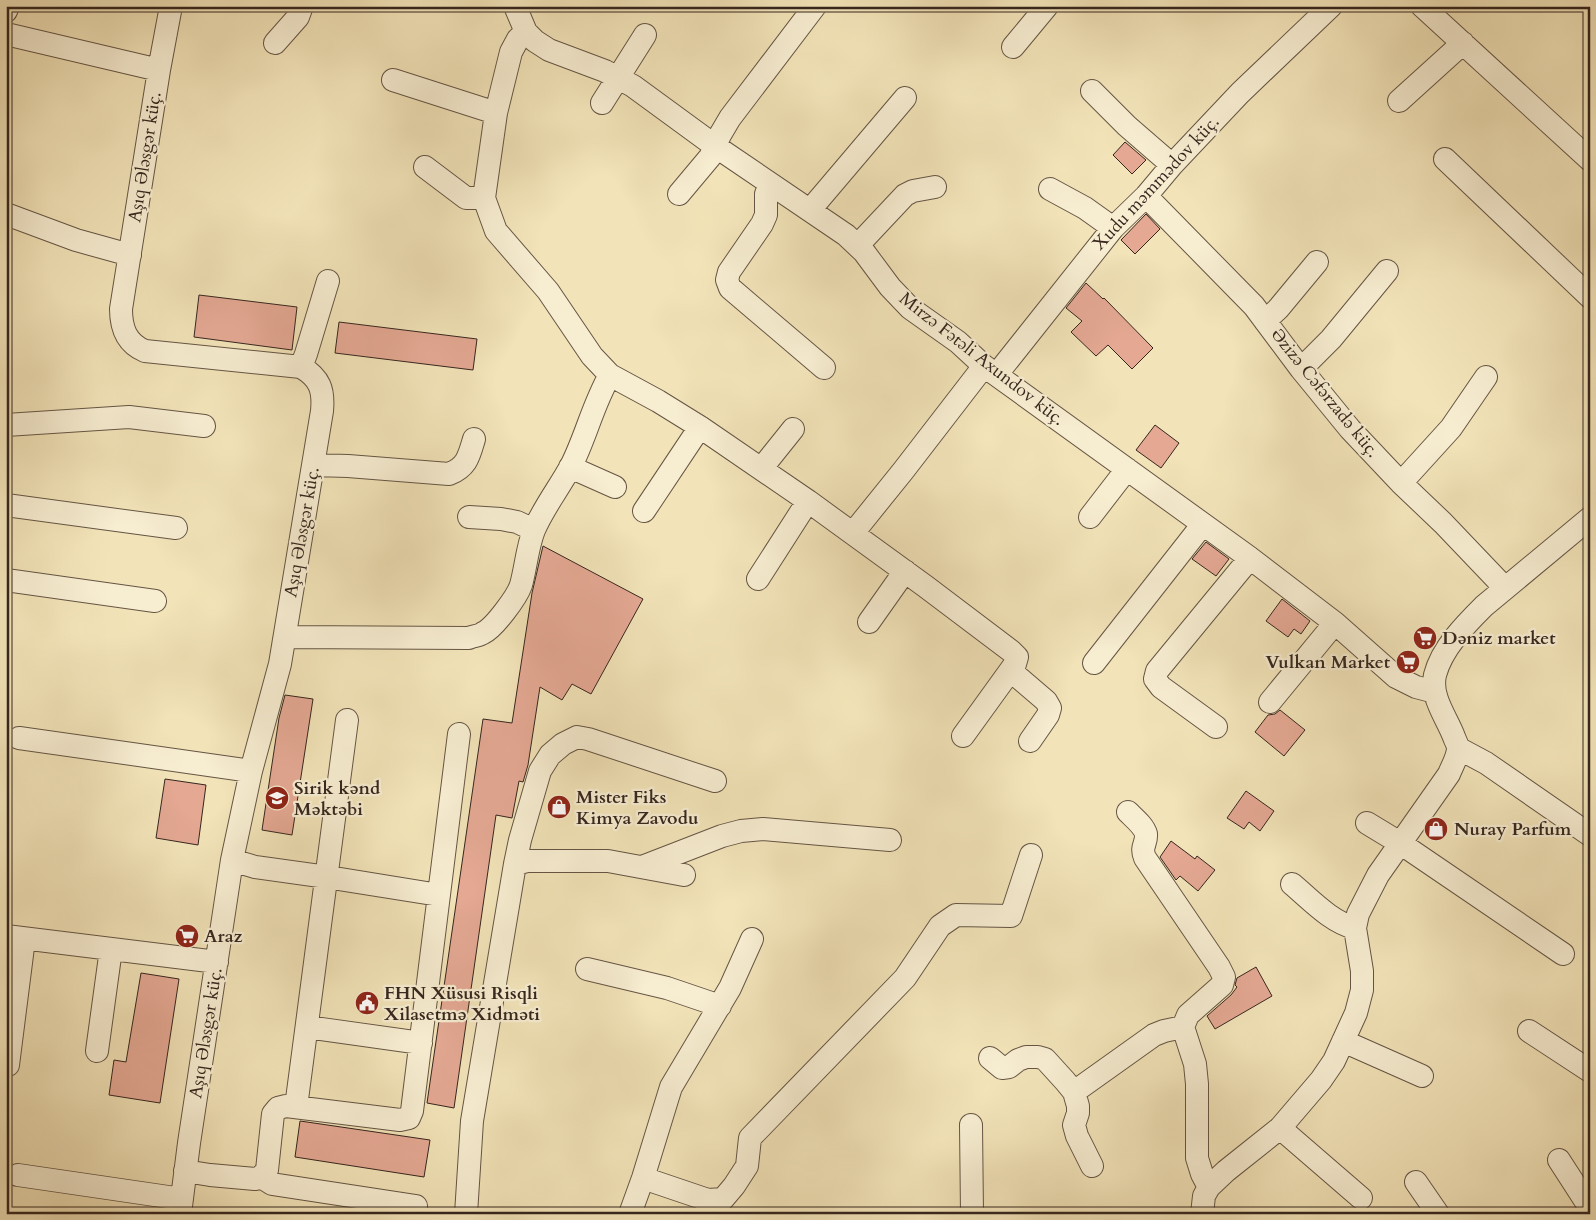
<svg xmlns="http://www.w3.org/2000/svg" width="1596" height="1220" font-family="Cardo,serif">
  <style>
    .building { fill: #e4a893; stroke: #36261e }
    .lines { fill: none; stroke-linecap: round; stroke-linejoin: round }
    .minor-casing { stroke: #655544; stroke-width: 24 }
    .minor { stroke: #f7edd1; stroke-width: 22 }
    .labels { text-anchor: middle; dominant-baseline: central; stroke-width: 4.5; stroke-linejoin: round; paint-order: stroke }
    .street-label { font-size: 18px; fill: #36261e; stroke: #f7edd1 }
    .poi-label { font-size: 18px; font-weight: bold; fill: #36261e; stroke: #f7edd1; text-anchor: start }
  </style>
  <rect width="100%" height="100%" fill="#f2e3b8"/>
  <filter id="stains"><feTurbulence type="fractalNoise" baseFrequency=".004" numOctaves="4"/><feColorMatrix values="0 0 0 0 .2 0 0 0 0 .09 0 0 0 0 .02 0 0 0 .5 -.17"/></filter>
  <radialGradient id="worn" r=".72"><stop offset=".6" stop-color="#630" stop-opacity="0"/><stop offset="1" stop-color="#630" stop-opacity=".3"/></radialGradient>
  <path class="building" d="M1125 142 1146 160 1132 174 1113 155Z
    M1146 214 1160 229 1135 254 1121 240Z
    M1086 283 1103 299 1104 298 1153 348 1132 369 1108 345 1096 356 1071 332 1082 321 1066 308Z
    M199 295 297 307 292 350 194 337Z
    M339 322 477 339 473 370 335 353Z
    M1155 425 1179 443 1161 468 1136 450Z
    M1206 542 1229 559 1216 576 1192 559Z
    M543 546 643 599 591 694 572 684 562 700 540 687 528 765 523 782 519 781 512 818 496 815 454 1108 427 1103 483 719 512 723 532 593Z
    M1282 599 1310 621 1301 634 1294 629 1288 637 1266 621Z
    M285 695 313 699 292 835 262 830 279 718Z
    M1280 710 1305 730 1284 756 1255 732 1268 715 1275 714Z
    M165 779 206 785 198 845 156 838Z
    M1246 791 1274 811 1260 831 1249 822 1244 829 1227 818Z
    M1171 841 1195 859 1197 856 1215 870 1198 891 1180 876 1176 880 1160 857Z
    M1256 967 1272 996 1215 1029 1207 1016 1231 995 1237 987 1235 985 1237 978Z
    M141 973 179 979 160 1103 109 1095 114 1060 126 1062Z
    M300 1121 430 1140 424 1177 295 1157Z"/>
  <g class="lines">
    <g class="minor-casing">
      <path id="minor" d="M171 6 159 70 121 309C121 328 126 343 145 351L301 367C320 378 324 390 322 411L280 664 251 771 232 860 189 1143 180 1214
        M515 6 526 32 535 41 549 50 605 71 633 86 715 146 846 235 864 252 890 287 910 308 958 342 984 366 1250 558 1335 623 1396 677 1416 687 1435 692
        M1422 6 1590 160
        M6 11 8 6
        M526 32 518 39 511 52 496 113 484 198 496 231 548 291 592 356 610 375 658 401 700 427 808 501 925 586 1011 651 1017 657 1015 664 963 736
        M6 34 159 70
        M275 43 298 17 302 6
        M1013 47 1047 6
        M393 80 496 113
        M1092 91 1127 126 1172 165
        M1399 101 1463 43
        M602 103 645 35
        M1445 159 1590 297
        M425 167 466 198H484
        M770 184 766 194V215L762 224 729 272 727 280 730 288 824 368
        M1050 189 1085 208 1113 228
        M679 194 710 157 720 135 730 118 815 6
        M1146 196 1254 306 1301 369 1350 429 1401 483 1443 523 1505 588
        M810 210 905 98
        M6 214 76 240 130 255
        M858 245 905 195 913 191 935 187
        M1265 321 1278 309 1317 262
        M301 367 306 354 328 281
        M1301 369 1331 339 1387 271
        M997 374 1113 228 1146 196 1172 165 1240 93 1331 6
        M6 425 129 417 204 426
        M314 465 348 466 449 474C467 467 469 456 474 439
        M570 467 615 487
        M761 469 793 429
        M1401 483 1451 428 1486 377
        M6 505 176 528
        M644 511 700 427
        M469 517 501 519 517 522 534 530
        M1090 517 1127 469
        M853 533 903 471 984 366
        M758 579 808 501
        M6 580 155 601
        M869 622 905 571
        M285 637 469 638C473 636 479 636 483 633 494 628 517 597 521 585 526 567 527 548 534 530 544 507 559 488 571 466 586 437 593 404 610 375
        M1094 663 1203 524
        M1011 671 1046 701 1050 708 1048 715 1030 741
        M1270 702 1335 623
        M1216 727 1161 687 1155 679 1157 671 1250 558
        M19 738 251 771
        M1458 748 1486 763 1590 835
        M1128 812C1134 818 1144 826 1146 834 1147 844 1140 846 1145 858L1219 967 1224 977 1222 985 1188 1015 1183 1027 1195 1064 1197 1084V1158L1202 1174 1209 1187
        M1367 823 1400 843 1563 954
        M232 860 255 867 327 877 439 895
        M515 864 527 861H608L684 875
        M642 867 722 836 741 831 763 829 890 840
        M1292 884C1311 900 1331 922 1355 928
        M6 936 217 962
        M587 969 667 988 720 1006
        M307 1027 421 1043
        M1529 1031 1590 1071
        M1343 1041 1422 1076
        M97 1051 111 949
        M990 1058 1002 1068 1009 1067 1018 1060 1026 1057H1038L1045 1059 1065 1081 1074 1092 1078 1106V1113L1074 1125 1077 1136 1092 1166
        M8 1065 24 939
        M1074 1092 1154 1035 1164 1031 1183 1027
        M296 1107 347 720
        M971 1125 972 1214
        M1280 1128 1361 1198
        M1559 1160 1590 1208
        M185 1171 210 1175 255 1179 261 1177 267 1170 273 1114 278 1108 286 1106 400 1120 409 1118 412 1111 459 734
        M18 1175 182 1199
        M261 1177 272 1184 416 1206
        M643 1178 708 1200 723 1199 734 1186 747 1166 750 1138 905 978 940 926 956 915 1011 916 1031 855
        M1416 1182 1438 1214
        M466 1214 472 1121 515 864 520 840 540 771 550 755 563 744 577 737 588 739 715 781
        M630 1214 643 1178 671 1087 730 988 752 939
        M1202 1214 1204 1196 1209 1187 1226 1171 1280 1128 1321 1080 1334 1061 1356 1013 1362 990V971L1355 928 1358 914 1378 875 1449 774C1452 766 1458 757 1458 748 1458 745 1455 740 1454 737 1447 718 1430 697 1435 675 1442 648 1465 625 1484 606L1590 518"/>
    </g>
    <use href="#minor" class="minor"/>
  </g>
  <defs>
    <g id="supermarket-disc" transform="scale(1.25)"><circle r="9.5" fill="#8f2418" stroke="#f7edd1"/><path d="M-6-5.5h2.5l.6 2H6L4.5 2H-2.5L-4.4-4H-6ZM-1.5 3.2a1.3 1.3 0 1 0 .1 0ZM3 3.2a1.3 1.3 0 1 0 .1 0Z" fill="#fff"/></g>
    <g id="school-disc" transform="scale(1.25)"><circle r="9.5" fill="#8f2418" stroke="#f7edd1"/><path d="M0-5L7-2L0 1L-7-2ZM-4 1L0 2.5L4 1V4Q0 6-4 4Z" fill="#fff"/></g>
    <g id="shop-disc" transform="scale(1.25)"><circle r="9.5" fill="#8f2418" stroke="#f7edd1"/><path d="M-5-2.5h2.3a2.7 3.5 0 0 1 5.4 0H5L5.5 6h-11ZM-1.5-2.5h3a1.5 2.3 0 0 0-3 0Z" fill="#fff"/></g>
    <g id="civic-disc" transform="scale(1.25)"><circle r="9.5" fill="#8f2418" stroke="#f7edd1"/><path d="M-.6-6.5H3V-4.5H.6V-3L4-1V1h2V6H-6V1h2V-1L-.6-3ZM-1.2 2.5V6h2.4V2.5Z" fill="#fff"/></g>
  </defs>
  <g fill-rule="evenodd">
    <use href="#supermarket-disc" x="1425" y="638"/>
    <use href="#supermarket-disc" x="1408" y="662"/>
    <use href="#school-disc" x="277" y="798"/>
    <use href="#shop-disc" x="559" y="807"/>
    <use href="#shop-disc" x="1436" y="829"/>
    <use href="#supermarket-disc" x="187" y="936"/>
    <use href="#civic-disc" x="367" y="1003"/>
  </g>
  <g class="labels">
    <g class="street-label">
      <text transform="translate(145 157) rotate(-81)">Aşıq Ələsgər küç.</text>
      <text transform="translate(1156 183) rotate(-47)">Xudu məmmədov küç.</text>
      <text transform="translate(982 359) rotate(38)">Mirzə Fətəli Axundov küç.</text>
      <text transform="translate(1325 393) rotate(51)">Əzizə Cəfərzadə küç.</text>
      <text transform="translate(302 532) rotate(-80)">Aşıq Ələsgər küç.</text>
      <text transform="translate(206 1033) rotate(-81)">Aşıq Ələsgər küç.</text>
    </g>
    <g class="poi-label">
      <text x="1442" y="638">Dəniz market</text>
      <text x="1390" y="662" text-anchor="end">Vulkan Market</text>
      <text x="294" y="788">Sirik kənd<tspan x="294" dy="21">Məktəbi</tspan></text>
      <text x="576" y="797">Mister Fiks<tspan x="576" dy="21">Kimya Zavodu</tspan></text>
      <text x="1454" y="829">Nuray Parfum</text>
      <text x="204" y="936">Araz</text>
      <text x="384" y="993">FHN Xüsusi Risqli<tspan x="384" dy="21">Xilasetmə Xidməti</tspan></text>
    </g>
  </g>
  <rect width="1596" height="1220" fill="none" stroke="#f2e3b8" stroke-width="25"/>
  <rect x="8" y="8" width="1581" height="1205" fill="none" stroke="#36261e" stroke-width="2.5"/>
  <rect x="12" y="12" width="1571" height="1195" fill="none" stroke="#36261e"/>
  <rect width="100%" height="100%" filter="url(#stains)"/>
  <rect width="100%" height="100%" fill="url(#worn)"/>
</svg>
